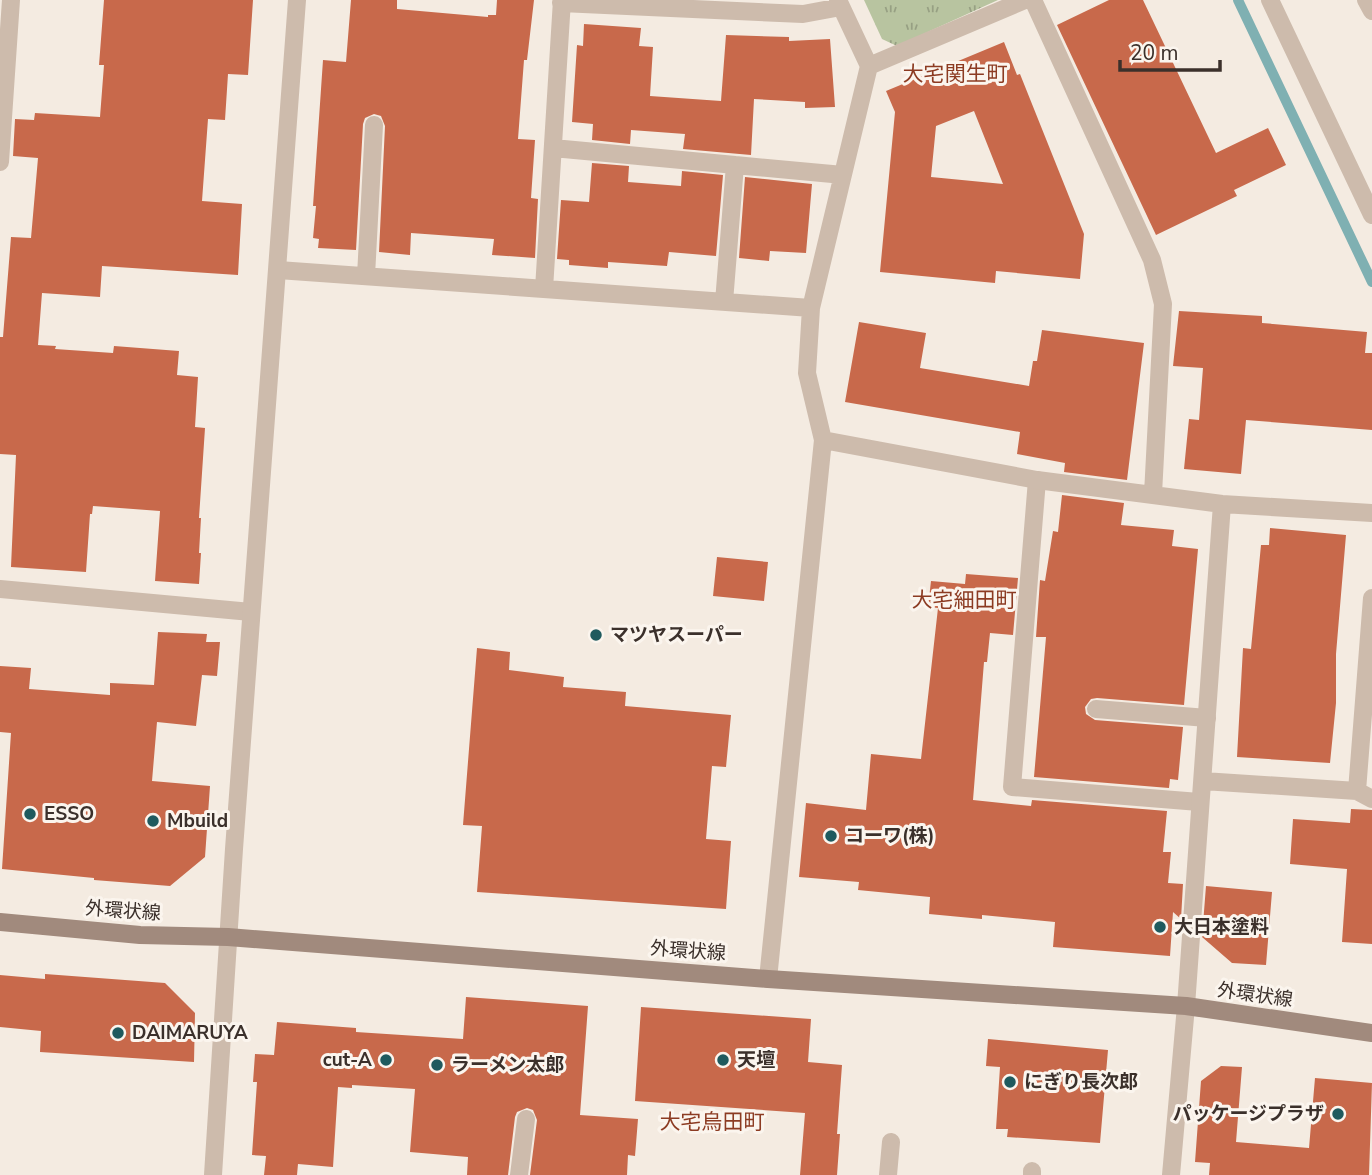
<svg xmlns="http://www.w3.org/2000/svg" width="1372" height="1175" font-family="'Nunito Sans','Noto Sans JP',sans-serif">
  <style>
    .park { fill: url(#park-tufts) }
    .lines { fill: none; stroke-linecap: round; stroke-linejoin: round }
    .stream { stroke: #7fb0b2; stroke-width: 10 }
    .building { fill: #c8694b; fill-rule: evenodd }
    .service { stroke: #cdbbac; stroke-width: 18 }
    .minor { stroke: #cdbbac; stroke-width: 18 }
    .tertiary { stroke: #cdbbac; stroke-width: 18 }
    .secondary { stroke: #a18a7d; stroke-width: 18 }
    .poi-dot { fill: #1f5a5e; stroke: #fbf5ee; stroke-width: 2.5 }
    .labels { text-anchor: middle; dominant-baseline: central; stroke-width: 6; stroke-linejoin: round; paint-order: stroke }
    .poi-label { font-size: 19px; font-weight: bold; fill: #3b302b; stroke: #fbf5ee; text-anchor: start }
    .street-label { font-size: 19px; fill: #3b302b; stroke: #fbf5ee }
    .neighbourhood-label { font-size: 21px; fill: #8c3b22; stroke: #fbf5ee }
  </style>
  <defs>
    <pattern id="park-tufts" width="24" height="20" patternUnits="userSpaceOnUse" patternTransform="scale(1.75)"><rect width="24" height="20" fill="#b8c4a0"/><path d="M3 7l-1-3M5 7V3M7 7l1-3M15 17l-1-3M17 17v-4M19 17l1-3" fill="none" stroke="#97a083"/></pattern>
  </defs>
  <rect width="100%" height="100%" fill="#f4ebe1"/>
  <path class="park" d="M864 0H998L897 46 882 39Z"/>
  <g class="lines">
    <path class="stream" d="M1238 0 1372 282"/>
  </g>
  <path class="building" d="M104 0H253L248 75 228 74 225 120 208 119 202 201 242 204 238 275 102 266 100 297 42 293 38 345 56 346 55 349 113 353 114 346 179 351 177 375 198 377 195 427 205 428 199 518H201L199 553H201L199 584 155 581 160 511 93 506 92 514H90L86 572 11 567 16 455 0 454V337H3L11 237 31 238 38 158 13 156 15 119 34 120 35 113 100 117 104 65H99Z
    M351 0H397V9L488 17V15H496L497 0H534L527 60H524L518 139 535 140 531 198 538 199 535 258 492 255 494 239 411 233 410 255 379 252 385 126 381 116 374 114 365 118 363 124 356 250 318 248 319 239 313 238 316 206H313L323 60 346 62Z
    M1109 0H1143L1216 153 1268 128 1286 165 1234 190 1237 196 1156 235 1057 25Z
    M584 24 641 28 639 46 653 47 650 96 721 101 726 35 789 37V41L830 39 835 107 805 108V102L754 99 751 155 683 149 685 134 631 130 630 144 592 140 593 124 572 122 577 45 583 46Z
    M1004 42 1017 75 1020 74 1084 234 1080 279 996 271 995 283 880 272 895 112 886 91ZM974 111 1003 184 931 177 936 126Z
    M592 163 629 166 628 182 681 186 682 171 723 175 716 256 669 252 667 266 608 262V268L569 265V260L557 259 561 200 589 202Z
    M745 177 812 184 806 253 770 251 769 261 739 258Z
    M1179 311 1262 316V323L1367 332 1365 353H1372V430L1246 420 1241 474 1184 469 1189 419 1199 420 1203 368 1173 366Z
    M859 322 926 333 920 368 1029 386 1033 361H1037L1042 330 1144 343 1127 480 1064 472 1065 463 1017 454 1020 432 845 402Z
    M1062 495 1124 503 1121 525 1174 530 1172 546 1198 549 1184 705 1097 698 1091 699 1085 707 1086 714 1095 720 1183 727 1178 780 1170 779 1169 788 1034 777 1046 637H1036L1040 580 1045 581 1053 531 1058 532Z
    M1270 528 1346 535 1336 654V703L1330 763 1237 757 1243 648 1251 649 1261 545H1269Z
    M717 557 768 562 764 601 713 596Z
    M966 574 1018 578 1013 635 990 633 987 662H984L973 800 1031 806 1032 800 1167 811 1163 852H1171L1168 883 1183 884 1181 919 1173 912 1170 956 1053 947 1055 922 982 915V919L929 914 930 897 858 890 859 882 799 877 806 803 866 810 871 754 921 759 938 608 928 607 931 581 965 584Z
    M158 632 207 634 206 642H220L217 676 202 675 196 726 157 722 152 781 210 786 205 857 170 886 94 880V878L2 869 11 733 0 732V666L31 668 29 689 110 695V683L154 685Z
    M477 648 510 652 509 670 564 677 563 687 626 692 625 706 731 715 726 767 712 766 706 839 731 841 726 909 477 892 482 826 463 825Z
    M1351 809 1372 810V944L1342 942 1347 869 1290 864 1293 819 1350 823Z
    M1206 886 1272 892 1266 965 1232 963 1202 937Z
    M45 974 165 983 195 1013 194 1062 40 1052 41 1031 0 1027V975L45 979Z
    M466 997 588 1006 580 1115 638 1119 635 1156 628 1155 627 1175H530L537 1120 533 1110 527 1108 517 1112 515 1117 508 1175H467L468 1157 410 1152 415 1089 352 1085V1088L338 1087 333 1167 298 1164 297 1175H264L266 1156 252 1155 257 1082H253L255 1054 274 1055 277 1022 356 1028V1032L463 1039Z
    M641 1007 811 1019 808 1062 842 1065 837 1134H840L837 1175H800L805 1113 635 1101Z
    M988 1039 1108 1050 1100 1143 1007 1137 1008 1129H996L1000 1067 986 1066Z
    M1221 1066 1242 1067 1236 1142 1309 1148 1315 1078 1372 1083 1369 1175H1209L1210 1163 1195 1162 1201 1081Z"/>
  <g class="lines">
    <path class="service" d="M1366 0 1372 11
      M1037 480 1012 787 1199 802
      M1096 709 1207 718"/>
    <path class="minor" d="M1033 0 1152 260 1163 304 1153 494
      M561 3 803 14 841 7
      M869 66 1025 0
      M553 148 735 165 724 302
      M0 162 11 0
      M735 165 843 175
      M278 270 811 308
      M366 276 374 125
      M544 289 562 0
      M823 440 1037 480 1222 504 1372 513
      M0 589 251 612
      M1203 781 1357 791 1372 799
      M1357 791 1372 598
      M768 979 823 440 807 373 811 308 869 66 838 0
      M519 1175 526 1119
      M888 1175 891 1142
      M1032 1175V1171
      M1171 1175 1186 1006 1222 504"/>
    <path class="tertiary" d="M1270 0 1372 215
      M213 1175 234 849 297 0"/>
    <path class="secondary" d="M0 922 140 935 228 937 768 979 1186 1006 1372 1033"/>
  </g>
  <g class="poi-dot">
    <circle cx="596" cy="635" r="7"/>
    <circle cx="30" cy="814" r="7"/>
    <circle cx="153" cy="821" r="7"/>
    <circle cx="831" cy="836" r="7"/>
    <circle cx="1160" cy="927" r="7"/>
    <circle cx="118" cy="1033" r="7"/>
    <circle cx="386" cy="1060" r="7"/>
    <circle cx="723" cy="1060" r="7"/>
    <circle cx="437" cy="1065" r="7"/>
    <circle cx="1010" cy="1082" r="7"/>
    <circle cx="1338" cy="1114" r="7"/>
  </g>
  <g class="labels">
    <g class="poi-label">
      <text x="610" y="635">マツヤスーパー</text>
      <text x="44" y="814">ESSO</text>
      <text x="167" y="821">Mbuild</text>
      <text x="845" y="836">コーワ(株)</text>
      <text x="1174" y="927">大日本塗料</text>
      <text x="132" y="1033">DAIMARUYA</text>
      <text x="372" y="1060" text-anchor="end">cut-A</text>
      <text x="737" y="1060">天壇</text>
      <text x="451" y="1065">ラーメン太郎</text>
      <text x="1024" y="1082">にぎり長次郎</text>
      <text x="1324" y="1114" text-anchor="end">パッケージプラザ</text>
    </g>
    <g class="street-label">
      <text transform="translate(123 911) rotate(4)">外環状線</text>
      <text transform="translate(688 951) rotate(4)">外環状線</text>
      <text transform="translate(1255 995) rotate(8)">外環状線</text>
    </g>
    <g class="neighbourhood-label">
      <text x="955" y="74">大宅関生町</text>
      <text x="964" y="600">大宅細田町</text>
      <text x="712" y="1122">大宅烏田町</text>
    </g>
  </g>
  <path d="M1120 60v10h100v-10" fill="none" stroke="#3b302b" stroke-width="3.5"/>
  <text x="1130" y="60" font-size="21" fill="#3b302b" stroke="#fbf5ee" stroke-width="5" paint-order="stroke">20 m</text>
</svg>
